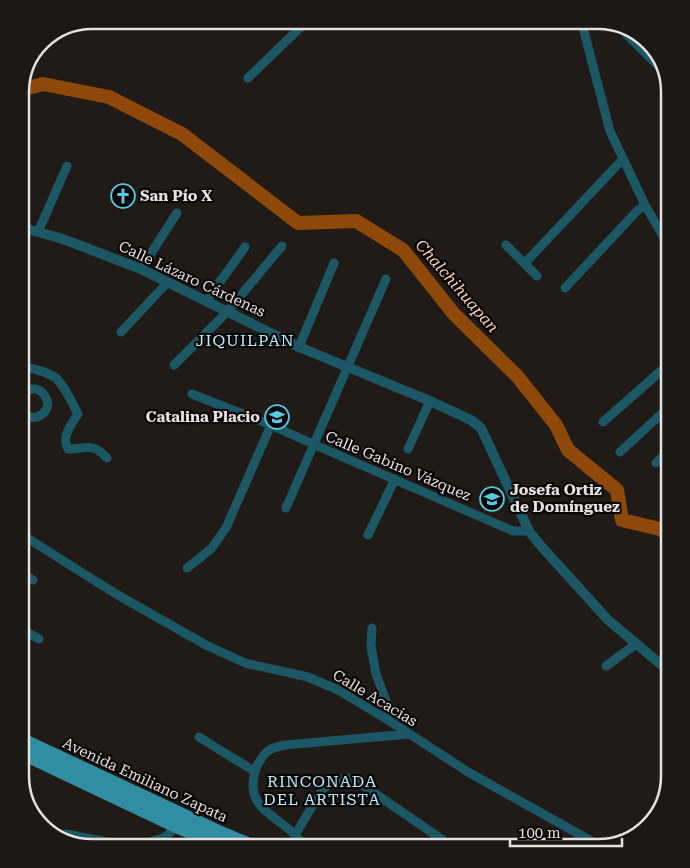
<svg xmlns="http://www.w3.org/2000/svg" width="690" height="868" font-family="'Roboto Serif',serif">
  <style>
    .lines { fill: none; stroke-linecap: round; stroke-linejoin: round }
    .river { stroke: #8e4809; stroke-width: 14 }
    .minor { stroke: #1b5764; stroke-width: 9 }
    .tertiary { stroke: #1b5764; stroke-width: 10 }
    .primary { stroke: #318da1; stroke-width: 14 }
    .labels { text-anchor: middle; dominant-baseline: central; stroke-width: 4.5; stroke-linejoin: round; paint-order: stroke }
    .poi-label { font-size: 15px; font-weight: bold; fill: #e6e1de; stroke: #090605; text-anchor: start }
    .street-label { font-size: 15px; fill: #e6e1de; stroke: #090605 }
    .water-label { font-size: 16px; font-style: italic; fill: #fbd2b8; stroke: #090605 }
    .neighbourhood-label { font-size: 16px; letter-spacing: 1px; fill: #b7effd; stroke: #090605 }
    .rim { fill: none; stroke: #e6e1de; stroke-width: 2.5 }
  </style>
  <rect width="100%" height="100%" fill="#211b17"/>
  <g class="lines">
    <path class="river" d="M20 90 43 84 109 97 182 134 298 223 356 221 403 250 454 314 517 376 556 425 568 450 617 490 622 520 660 529 670 536"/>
    <path class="minor" d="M581 20 610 131 645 205 670 248
      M248 78 308 20
      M38 232 67 166
      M506 245 537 276
      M525 263 623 159
      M141 269 177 213
      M565 288 637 211 645 205
      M206 301 245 247
      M121 332 168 282
      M299 347 334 263
      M20 365C32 369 48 371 57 379 66 388 72 403 78 414 71 425 61 437 68 449 88 449 92 442 107 458
      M174 365 227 312 282 246
      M192 394 271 425 313 444 513 531H529
      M20 408C30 428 56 412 45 396 43 393 40 390 36 389 28 388 23 393 20 399
      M603 422 670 363
      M408 449 430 401
      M620 452 670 406
      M656 463 670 449
      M286 508 386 279
      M368 535 395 479
      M20 536 27 538 116 594 206 645 245 663 308 677 338 690 388 720 468 772 602 847
      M187 568 211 549 226 528 271 425
      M20 572 33 580
      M20 628 39 639
      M372 628 371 646 376 674 386 701 388 720
      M606 666 636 644
      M664 721 670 715
      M199 737 254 771
      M66 834 133 847 163 838 169 834 178 822
      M295 835 322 790 335 780 349 778 361 784 443 840
      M305 848C302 844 299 839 295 835 281 819 254 811 253 787 253 778 254 771 258 764 266 750 270 748 285 745L409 734"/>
    <path class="tertiary" d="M617 24 664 71
      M20 227 63 239 141 269 299 347 430 401 471 420 481 428 529 531 541 546 608 620 670 672"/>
    <path class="primary" d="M20 739 223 834 257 848
      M20 752 176 826 229 848"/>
  </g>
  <defs>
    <g id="church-ring" transform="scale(1.25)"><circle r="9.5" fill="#090605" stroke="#57c9e2" stroke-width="1.5"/><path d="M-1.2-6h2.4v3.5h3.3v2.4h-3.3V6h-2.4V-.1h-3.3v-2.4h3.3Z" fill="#57c9e2"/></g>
    <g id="school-ring" transform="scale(1.25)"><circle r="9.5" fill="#090605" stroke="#57c9e2" stroke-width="1.5"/><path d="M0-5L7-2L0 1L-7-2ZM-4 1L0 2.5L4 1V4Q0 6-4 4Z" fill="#57c9e2"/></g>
  </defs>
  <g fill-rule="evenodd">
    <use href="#church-ring" x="123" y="196"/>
    <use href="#school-ring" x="277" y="417"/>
    <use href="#school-ring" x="492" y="499"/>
  </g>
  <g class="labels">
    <g class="poi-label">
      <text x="140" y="196">San Pío X</text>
      <text x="260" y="417" text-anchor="end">Catalina Placio</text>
      <text x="510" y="490">Josefa Ortiz<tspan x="510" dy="17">de Domínguez</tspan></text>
    </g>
    <g class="street-label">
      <text transform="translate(192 279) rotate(25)">Calle Lázaro Cárdenas</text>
      <text transform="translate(398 466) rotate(23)">Calle Gabino Vázquez</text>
      <text transform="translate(375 698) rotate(31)">Calle Acacias</text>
      <text transform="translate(145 780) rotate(25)">Avenida Emiliano Zapata</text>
    </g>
    <g class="water-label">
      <text transform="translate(457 286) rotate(49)">Chalchihuapan</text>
    </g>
    <g class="neighbourhood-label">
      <text x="245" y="340">JIQUILPAN</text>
      <text x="322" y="781">RINCONADA<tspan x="322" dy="18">DEL ARTISTA</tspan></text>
    </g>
  </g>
  <path d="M0 0H690V868H0ZM92 29H598A63 63 0 0 1 661 92V776A63 63 0 0 1 598 839H92A63 63 0 0 1 29 776V92A63 63 0 0 1 92 29Z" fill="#1b1816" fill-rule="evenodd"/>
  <path class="rim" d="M92 29H598A63 63 0 0 1 661 92V776A63 63 0 0 1 598 839H92A63 63 0 0 1 29 776V92A63 63 0 0 1 92 29Z"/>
  <path d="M510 838v8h112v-8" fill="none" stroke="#e6e1de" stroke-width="2.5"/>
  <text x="518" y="838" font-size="15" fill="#e6e1de" stroke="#090605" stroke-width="4" paint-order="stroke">100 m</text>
</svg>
